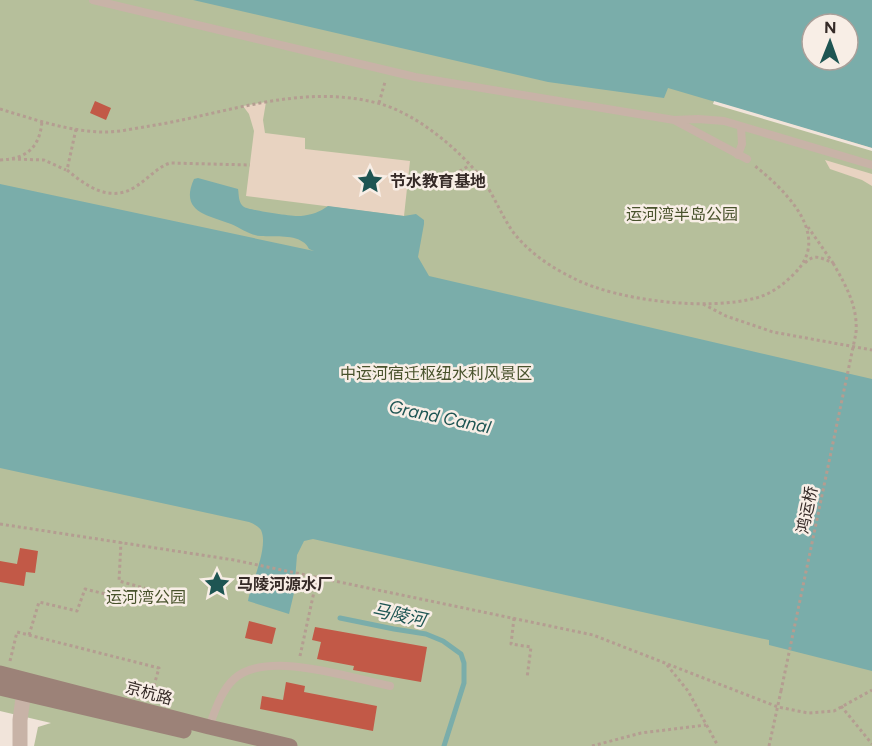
<svg xmlns="http://www.w3.org/2000/svg" width="872" height="746" font-family="Figtree,'Noto Sans SC',sans-serif">
  <style>
    .green { fill: #b6bf9b; fill-rule: evenodd }
    .plaza { fill: #e8d3c1 }
    .water { fill: #7aadaa; fill-rule: evenodd }
    .pier { fill: #f1e4da }
    .lines { fill: none; stroke-linecap: round; stroke-linejoin: round }
    .stream { stroke: #7aadaa; stroke-width: 5 }
    .building { fill: #c25947 }
    .path { stroke: #b49d91; stroke-width: 3; stroke-dasharray: 3 3; stroke-linecap: butt }
    .lane { stroke: #c8b3a7; stroke-width: 8 }
    .street { stroke: #c8b3a7; stroke-width: 15 }
    .secondary { stroke: #9c8278; stroke-width: 15 }
    .path-bridge { stroke: #b49d91; stroke-width: 3; stroke-dasharray: 3 3; stroke-linecap: butt }
    .labels { text-anchor: middle; dominant-baseline: central; stroke-width: 5; stroke-linejoin: round; paint-order: stroke }
    .poi-label { font-size: 16px; font-weight: bold; fill: #352a27; stroke: #f8eee6; text-anchor: start }
    .park-label { font-size: 16px; fill: #48522c; stroke: #f8eee6 }
    .street-label { font-size: 16px; fill: #352a27; stroke: #f8eee6 }
    .water-label { font-size: 18px; font-style: italic; fill: #1e5553; stroke: #f8eee6 }
  </style>
  <rect width="100%" height="100%" fill="#f1e4da"/>
  <path class="green" d="M0 0H872V746H34L38 727 51 723 0 711ZM812 24H848V60H812Z"/>
  <path class="plaza" d="M266 102 263 120 265 133 305 138V149L410 161 404 216 246 196 254 131 249 114 243 106Z
    M825 160 872 174V186L862 180 830 169Z"/>
  <path class="water" d="M193 0H872V148L668 88 664 98 548 82ZM812 24H848V60H812Z
    M198 178 238 189C239 194 238 203 244 207 249 210 294 217 301 216 311 215 320 212 328 206L404 216 416 214 424 220V224L418 257 429 276 872 379V671L769 645V640L313 539 304 541 297 555 294 593 289 614 248 601C251 584 269 547 261 530 258 526 254 524 249 522L0 468V184L314 251 309 249C302 233 275 237 261 236 252 236 240 228 231 224 208 215 179 212 194 179Z"/>
  <path class="pier" d="M714 101 872 148V151L713 104Z"/>
  <g class="lines">
    <path class="stream" d="M340 618 394 629 426 634 443 641 461 654 464 663V683L444 746"/>
  </g>
  <path class="building" d="M95 101 111 108 106 120 90 113Z
    M20 548 38 551 35 573 26 572 24 586 0 582V561L17 564Z
    M249 621 276 628 272 644 245 638Z
    M315 627 427 647 421 682 353 670 354 666 317 659 321 642 312 640Z
    M286 682 305 686 304 692 377 706 373 731 260 709 262 696 283 700Z"/>
  <g class="lines">
    <path class="path" d="M379 103 385 82
      M0 109C33 119 70 132 105 132 120 132 136 128 150 126 225 114 301 83 377 103 415 112 460 150 483 180 494 196 501 214 511 229 526 251 552 268 575 279 619 301 708 311 756 298 771 294 783 285 794 274 833 236 786 191 755 166
      M76 129 67 170C86 186 110 203 135 187 148 179 156 168 170 163L250 165
      M12 159 44 160 66 170
      M0 160C27 159 40 147 42 121
      M408 185C432 185 449 178 470 165
      M805 263C815 253 821 258 833 263L808 227
      M833 263C846 286 858 306 856 333
      M703 304 726 316 773 332 872 350
      M0 524 234 560 593 635 778 707 808 713 834 711 872 690
      M514 618 511 644 531 647 527 678
      M29 635 39 602 77 611 85 589 142 603 144 588 119 581 121 542
      M300 656 317 578
      M10 661 17 632 159 668 151 696
      M667 665 688 691 718 746
      M841 706 872 744
      M592 746 641 733 706 725
      M769 746 781 691"/>
    <path class="lane" d="M93 0 415 77 674 120
      M738 155 742 144 741 127
      M747 159 674 120 698 119 724 121 872 165
      M209 727C215 711 221 691 234 679 266 649 351 678 390 686"/>
    <path class="street" d="M20 746V720L25 683"/>
    <path class="secondary" d="M0 673 209 727 290 746
      M0 688 184 731"/>
    <path class="path-bridge" d="M781 691 856 333"/>
  </g>
  <defs>
    <g id="sight-bare" transform="scale(2.07)"><path d="M0-6L1.8-2.2L6-1.7L2.9 1.2L3.7 5.4L0 3.3L-3.7 5.4L-2.9 1.2L-6-1.7L-1.8-2.2Z" fill="#1e5553" stroke="#f8eee6" stroke-width="2.5" paint-order="stroke"/></g>
  </defs>
  <g fill-rule="evenodd">
    <use href="#sight-bare" x="370" y="181"/>
    <use href="#sight-bare" x="217" y="584"/>
  </g>
  <g class="labels">
    <g class="poi-label">
      <text x="390" y="181">节水教育基地</text>
      <text x="237" y="584">马陵河源水厂</text>
    </g>
    <g class="park-label">
      <text x="682" y="214">运河湾半岛公园</text>
      <text x="436" y="373">中运河宿迁枢纽水利风景区</text>
      <text x="146" y="597">运河湾公园</text>
    </g>
    <g class="street-label">
      <text transform="translate(807 510) rotate(-78)">鸿运桥</text>
      <text transform="translate(149 693) rotate(15)">京杭路</text>
    </g>
    <g class="water-label">
      <text transform="translate(440 417) rotate(12)">Grand Canal</text>
      <text transform="translate(399 615) rotate(12)">马陵河</text>
    </g>
  </g>
  <g transform="translate(830 42) rotate(1)"><circle r="28" fill="#f8eee6" stroke="#aaa09a" stroke-width="1.5"/>
  <path d="M0-4.5L10 22L0 15L-10 22Z" fill="#1e5553"/>
  <text y="-9" font-size="16" font-weight="bold" text-anchor="middle" fill="#352a27">N</text>
  </g>
</svg>
